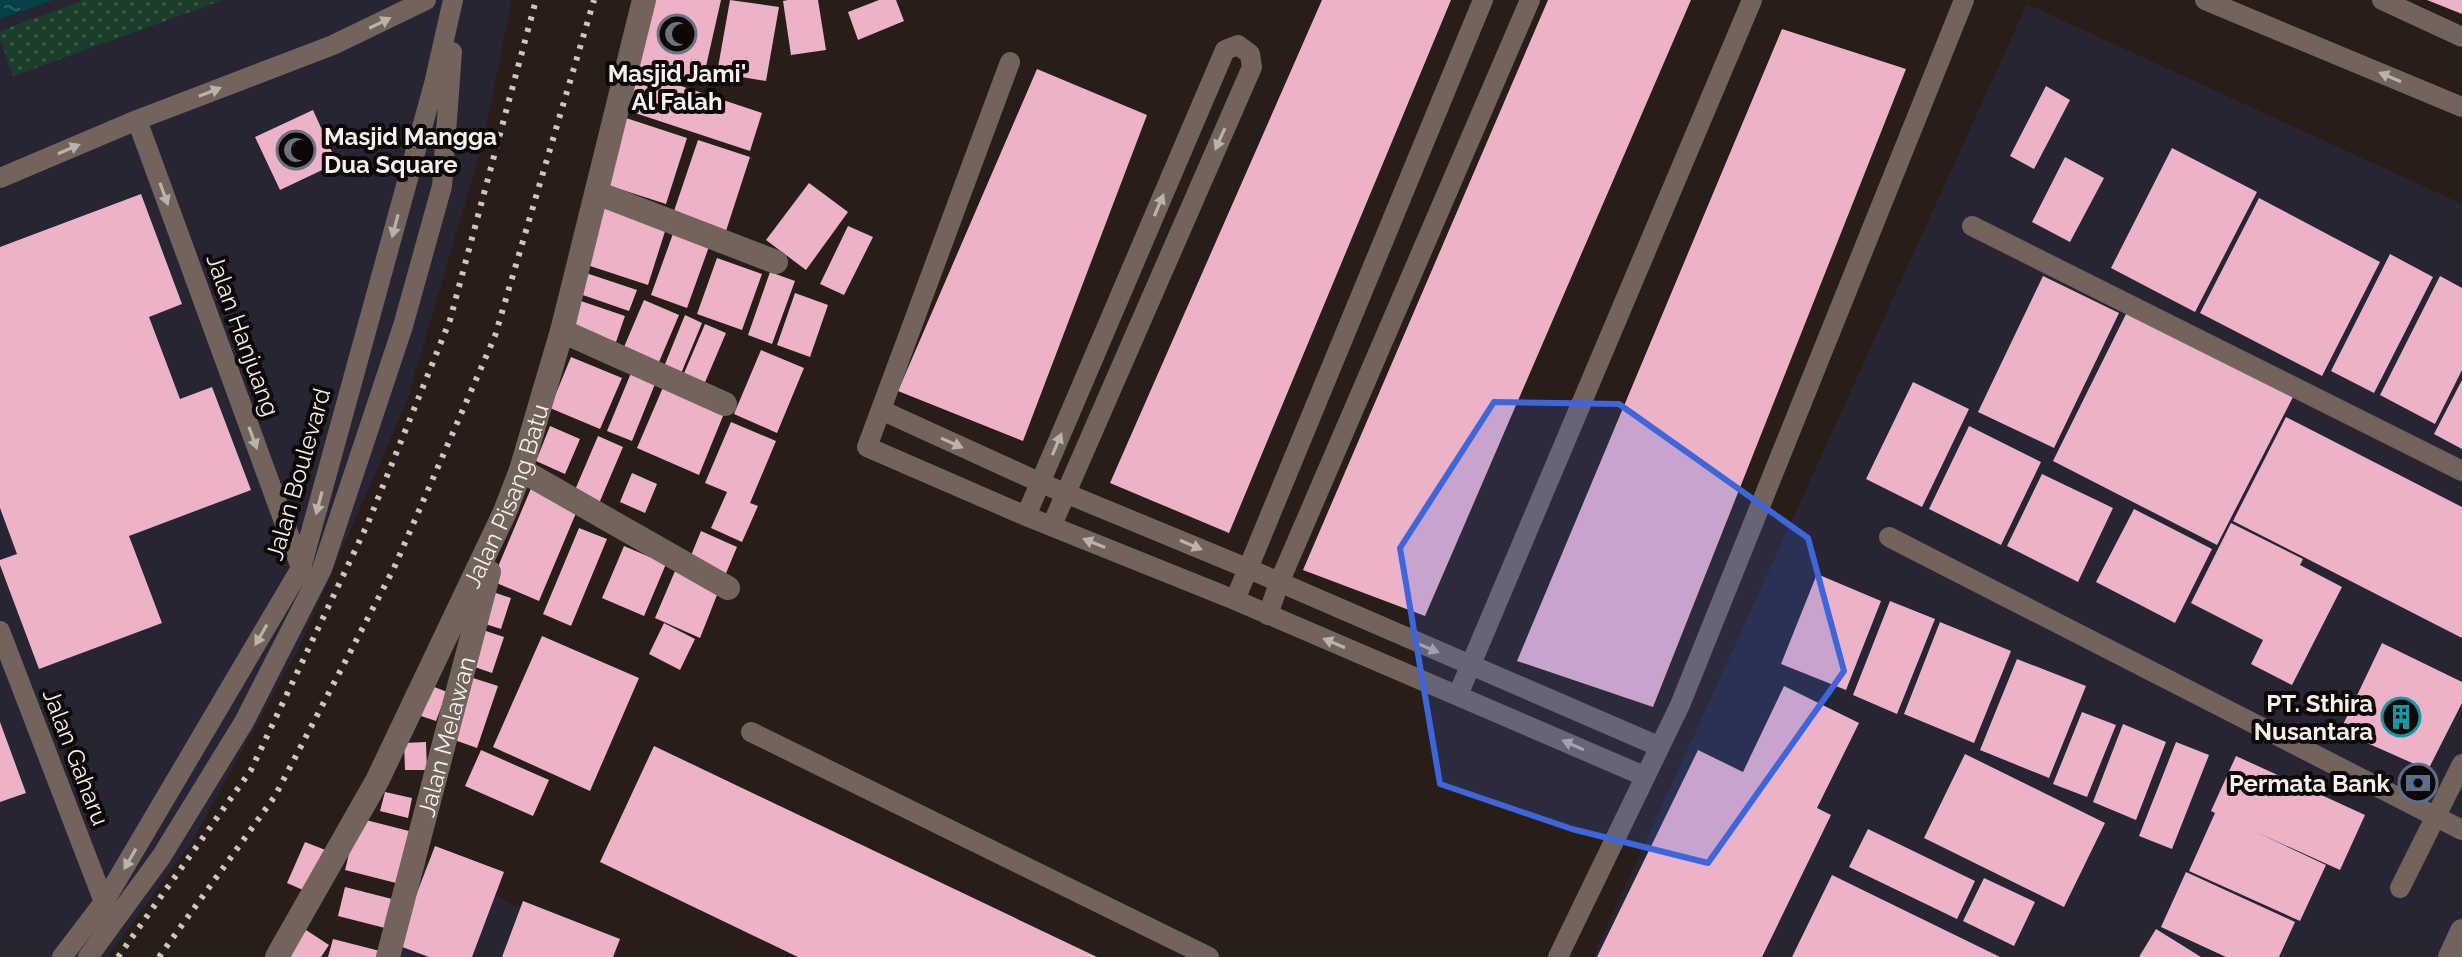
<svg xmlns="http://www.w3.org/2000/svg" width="2462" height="957" font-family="Raleway,sans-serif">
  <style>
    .commercial { fill: #272434 }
    .green { fill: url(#green-dots) }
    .water { fill: url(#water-ripples) }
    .building { fill: #ecb3c8 }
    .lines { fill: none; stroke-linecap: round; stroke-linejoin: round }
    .lane { stroke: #72645d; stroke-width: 20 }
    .street { stroke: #72645d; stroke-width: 24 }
    .secondary { stroke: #72645d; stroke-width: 24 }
    .rail { stroke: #cfc6c1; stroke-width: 6; stroke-dasharray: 4 8; stroke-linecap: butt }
    .oneway { fill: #bcb1ab }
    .marked { fill: #3e66db; fill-opacity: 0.2; stroke: #3e66db; stroke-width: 6; stroke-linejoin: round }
    .labels { text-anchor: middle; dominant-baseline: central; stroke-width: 8; stroke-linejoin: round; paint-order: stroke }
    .poi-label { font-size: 24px; font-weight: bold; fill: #f8f0eb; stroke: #0d0806; text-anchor: end }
    .street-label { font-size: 24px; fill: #f8f0eb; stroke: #0d0806 }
  </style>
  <defs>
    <pattern id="green-dots" width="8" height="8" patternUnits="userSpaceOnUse" patternTransform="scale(2)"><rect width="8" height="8" fill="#1d3d2b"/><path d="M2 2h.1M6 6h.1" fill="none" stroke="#3f594a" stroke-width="1.8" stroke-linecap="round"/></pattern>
    <pattern id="water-ripples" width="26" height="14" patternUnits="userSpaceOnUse" patternTransform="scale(2)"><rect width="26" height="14" fill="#054145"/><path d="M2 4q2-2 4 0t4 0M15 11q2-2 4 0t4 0" fill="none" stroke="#2a5d60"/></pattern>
  </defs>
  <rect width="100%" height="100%" fill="#281d17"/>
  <path class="commercial" d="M54 0H512L483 142 407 401 298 650 192 842 108 957H0V19Z
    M2027 4 2462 204V925L2447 957H1593Z
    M418 858 622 957H397Z"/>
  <path class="green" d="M84 0H223L13 76 0 38V31Z"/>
  <path class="water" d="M0 0H54L0 19Z"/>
  <path class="building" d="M648 0H721L702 84 633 68Z
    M730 0 779 7 766 81 717 73Z
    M788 0H818L826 50 791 55 783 1Z
    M879 0H896L904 21 858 40 848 12Z
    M1322 0H1451L1229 533 1110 483Z
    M1548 0H1691L1425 616 1303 570Z
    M2427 0H2462V14Z
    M1782 29 1906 69 1653 707 1517 661Z
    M1037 69 1147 115 1023 441 898 391Z
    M636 71 762 113 750 151 623 109Z
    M2046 86 2070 100 2034 169 2010 156Z
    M313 110 337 163 280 190 255 137Z
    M623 117 687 138 666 204 601 183Z
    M698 140 750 157 726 231 673 214Z
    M2172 148 2257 192 2195 312 2111 268Z
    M2065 157 2104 178 2070 242 2032 222Z
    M809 183 848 212 806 270 766 240Z
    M141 194 182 304 149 317 180 399 212 387 251 490 129 536 162 623 39 669 0 565V560L17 554 0 508V247Z
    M2259 198 2380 262 2322 376 2200 313Z
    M603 204 667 225 648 285 584 264Z
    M848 226 873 237 844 295 820 284Z
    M675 228 711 241 687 308 651 295Z
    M2390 254 2433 277 2374 393 2331 371Z
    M717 258 762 274 742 330 697 314Z
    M580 271 637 290 629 311 574 292Z
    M770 272 795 281 772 344 748 335Z
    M2043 276 2119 313 2054 448 1978 412Z
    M2440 276 2462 288V370L2435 424 2380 395Z
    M795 293 828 305 810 357 777 345Z
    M575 299 625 316 616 342 567 325Z
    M644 300 679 315 659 362 624 347Z
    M2127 312 2293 397 2217 545 2053 461Z
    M685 315 702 323 680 376 663 369Z
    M705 324 726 333 703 387 682 378Z
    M761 350 804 368 777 433 734 414Z
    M571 357 622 378 600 429 550 408Z
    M631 373 655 384 632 441 607 431Z
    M2462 380V449L2434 434Z
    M1913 382 1969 409 1922 507 1866 479Z
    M664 385 725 411 699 475 637 448Z
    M2286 417 2462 507V638L2233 521Z
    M731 422 776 441 750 503 758 506 742 542 711 528 727 492 705 483Z
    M550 426 580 439 565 474 536 461Z
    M1969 426 2041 462 2001 545 1929 509Z
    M598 436 623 447 597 508 572 497Z
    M632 473 657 484 645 513 620 502Z
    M2042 474 2113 508 2078 582 2007 546Z
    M532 486 579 506 539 601 492 581Z
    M2134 509 2212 549 2175 623 2096 582Z
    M2231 523 2303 559 2300 565 2342 587 2292 685 2251 664 2263 640 2191 603Z
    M579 528 607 539 571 626 543 614Z
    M701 531 737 547 724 578 688 563Z
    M624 546 666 564 644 616 602 598Z
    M675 571 719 590 700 638 655 618Z
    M1817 574 1881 601 1846 690 1781 664Z
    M487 590 511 598 501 629 476 621Z
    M1890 601 1935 619 1897 714 1853 695Z
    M1940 622 2011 651 1974 743 1904 714Z
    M664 623 695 639 680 670 649 654Z
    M477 628 504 637 492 673 466 664Z
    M542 636 639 678 590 791 493 747Z
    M2382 643 2462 682V703L2428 770 2340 731Z
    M2017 659 2086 686 2049 778 1980 750Z
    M470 677 498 686 477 748 449 738Z
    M432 686 447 692 436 721 421 716Z
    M1784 686 1859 723 1817 808 1831 815 1762 957H1597L1698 750 1743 772Z
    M2082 712 2116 725 2087 797 2053 784Z
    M0 722 26 793 0 802Z
    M2123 724 2166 742 2136 820 2093 802Z
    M426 742 427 770H405L404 743Z
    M2176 742 2209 755 2172 849 2139 836Z
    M654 746 1097 957H798L600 862Z
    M481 750 549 780 533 816 465 786Z
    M1965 754 2105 823 2064 907 1924 838Z
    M2236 756 2365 815 2340 870 2256 832 2326 865 2300 921 2189 871 2215 813 2211 811Z
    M385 792 412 798 408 818 380 811Z
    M358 818 409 831 396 883 345 870Z
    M1868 829 1975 881 1957 919 1849 867Z
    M305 842 328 851 310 893 287 883Z
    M435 846 504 872 472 957H429L397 945Z
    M2186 872 2295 922 2279 957H2226L2161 927Z
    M1832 875 2000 957H1792Z
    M1984 878 2035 902 2014 946 1963 921Z
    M345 887 392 899 385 928 338 916Z
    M523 901 620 939 613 957H502Z
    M2156 929 2201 957H2139Z
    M306 930 329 945 321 957H287Z
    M333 939 380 951 378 957H328Z"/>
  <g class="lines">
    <path class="lane" d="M2205 0 2462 107
      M2382 0 2462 37
      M1010 62 867 447 1026 516 1235 600 1644 776
      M137 120 301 568
      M0 178 137 120 333 45 426 0
      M1972 226 2462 471
      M881 410 1041 483 1249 569 1658 746
      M1026 516 1225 50 1238 45 1250 54 1252 67 1052 525
      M1889 537 2462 830
      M1235 600 1483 0
      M1268 615 1279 583 1530 0
      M0 631 104 902
      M1458 695 1752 0
      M751 732 1209 957
      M2400 888 2462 764
      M62 957 104 902 301 568 434 84 453 0
      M88 957 161 857 244 722 322 569 403 326 442 186 452 52
      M1558 957 1680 705 1964 0"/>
    <g class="street">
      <path d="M597 193 776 262"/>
      <path d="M562 331 725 404"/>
      <path d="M521 470 728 588"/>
      <path id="s1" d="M277 957 377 781 504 514 521 470 562 331 644 0"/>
      <path id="s2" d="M388 957 489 572"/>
    </g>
    <path class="secondary" d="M2450 957 2462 931"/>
    <path class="rail" d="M118 957 251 770 368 523 450 320 536 0
      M159 957 275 796 394 568 495 336 594 0"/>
  </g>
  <defs><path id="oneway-solid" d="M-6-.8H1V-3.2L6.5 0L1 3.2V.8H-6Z" transform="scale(2)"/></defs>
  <g class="oneway">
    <use href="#oneway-solid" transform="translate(380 23) rotate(-26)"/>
    <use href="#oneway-solid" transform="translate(2390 77) rotate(-157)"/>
    <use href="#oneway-solid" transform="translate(210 92) rotate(-21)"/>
    <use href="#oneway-solid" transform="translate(1220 139) rotate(114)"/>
    <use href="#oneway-solid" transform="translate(69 149) rotate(-23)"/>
    <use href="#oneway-solid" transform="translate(164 194) rotate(70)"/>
    <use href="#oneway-solid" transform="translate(1159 205) rotate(-67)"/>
    <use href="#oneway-solid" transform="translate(395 226) rotate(105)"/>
    <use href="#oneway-solid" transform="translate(253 438) rotate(70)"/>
    <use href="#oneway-solid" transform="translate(952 443) rotate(24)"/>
    <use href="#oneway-solid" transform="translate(1057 444) rotate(-67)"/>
    <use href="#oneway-solid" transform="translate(319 503) rotate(105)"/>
    <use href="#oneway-solid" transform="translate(1094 543) rotate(-158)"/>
    <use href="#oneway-solid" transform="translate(1191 545) rotate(23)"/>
    <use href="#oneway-solid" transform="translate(261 635) rotate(120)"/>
    <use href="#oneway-solid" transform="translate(1334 643) rotate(-157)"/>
    <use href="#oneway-solid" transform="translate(1428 648) rotate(23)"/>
    <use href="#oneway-solid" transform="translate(1573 745) rotate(-156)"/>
    <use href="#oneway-solid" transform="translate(130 859) rotate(120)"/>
  </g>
  <path class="marked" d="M1494 402 1619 404 1808 538 1844 671 1708 863 1572 829 1440 784 1400 548Z"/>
  <defs>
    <g id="mosque-ring" transform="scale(2)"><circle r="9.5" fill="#0d0806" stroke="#6b7280" stroke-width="1.5"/><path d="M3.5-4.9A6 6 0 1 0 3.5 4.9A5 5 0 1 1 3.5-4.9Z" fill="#6b7280"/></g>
    <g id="building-ring" transform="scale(2)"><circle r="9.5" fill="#0d0806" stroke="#0f9aa8" stroke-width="1.5"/><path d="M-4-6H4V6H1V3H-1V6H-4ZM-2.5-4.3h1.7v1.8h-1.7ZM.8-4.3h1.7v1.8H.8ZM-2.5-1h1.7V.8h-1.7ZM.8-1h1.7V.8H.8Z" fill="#0f9aa8"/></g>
    <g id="bank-ring" transform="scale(2)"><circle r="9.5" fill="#0d0806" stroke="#5c6f8a" stroke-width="1.5"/><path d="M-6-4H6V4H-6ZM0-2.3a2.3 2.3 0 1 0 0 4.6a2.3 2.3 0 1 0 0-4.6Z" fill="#5c6f8a"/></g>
  </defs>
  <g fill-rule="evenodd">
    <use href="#mosque-ring" x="677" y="34"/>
    <use href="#mosque-ring" x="296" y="150"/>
    <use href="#building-ring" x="2401" y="717"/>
    <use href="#bank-ring" x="2418" y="783"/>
  </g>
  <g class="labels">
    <g class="poi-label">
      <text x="677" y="73" text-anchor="middle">Masjid Jami'<tspan x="677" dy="28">Al Falah</tspan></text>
      <text x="324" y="136" text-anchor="start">Masjid Mangga<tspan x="324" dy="28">Dua Square</tspan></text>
      <text x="2373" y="703">PT. Sthira<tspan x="2373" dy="28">Nusantara</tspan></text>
      <text x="2390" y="783">Permata Bank</text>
    </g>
    <g class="street-label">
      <text transform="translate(243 335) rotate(70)">Jalan Hanjuang</text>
      <text transform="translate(298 474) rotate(-74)">Jalan Boulevard</text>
      <text stroke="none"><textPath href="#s1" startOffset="516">Jalan Pisang Batu</textPath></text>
      <text stroke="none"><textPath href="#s2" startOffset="228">Jalan Melawan</textPath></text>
      <text transform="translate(76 757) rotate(69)">Jalan Gaharu</text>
    </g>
  </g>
</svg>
